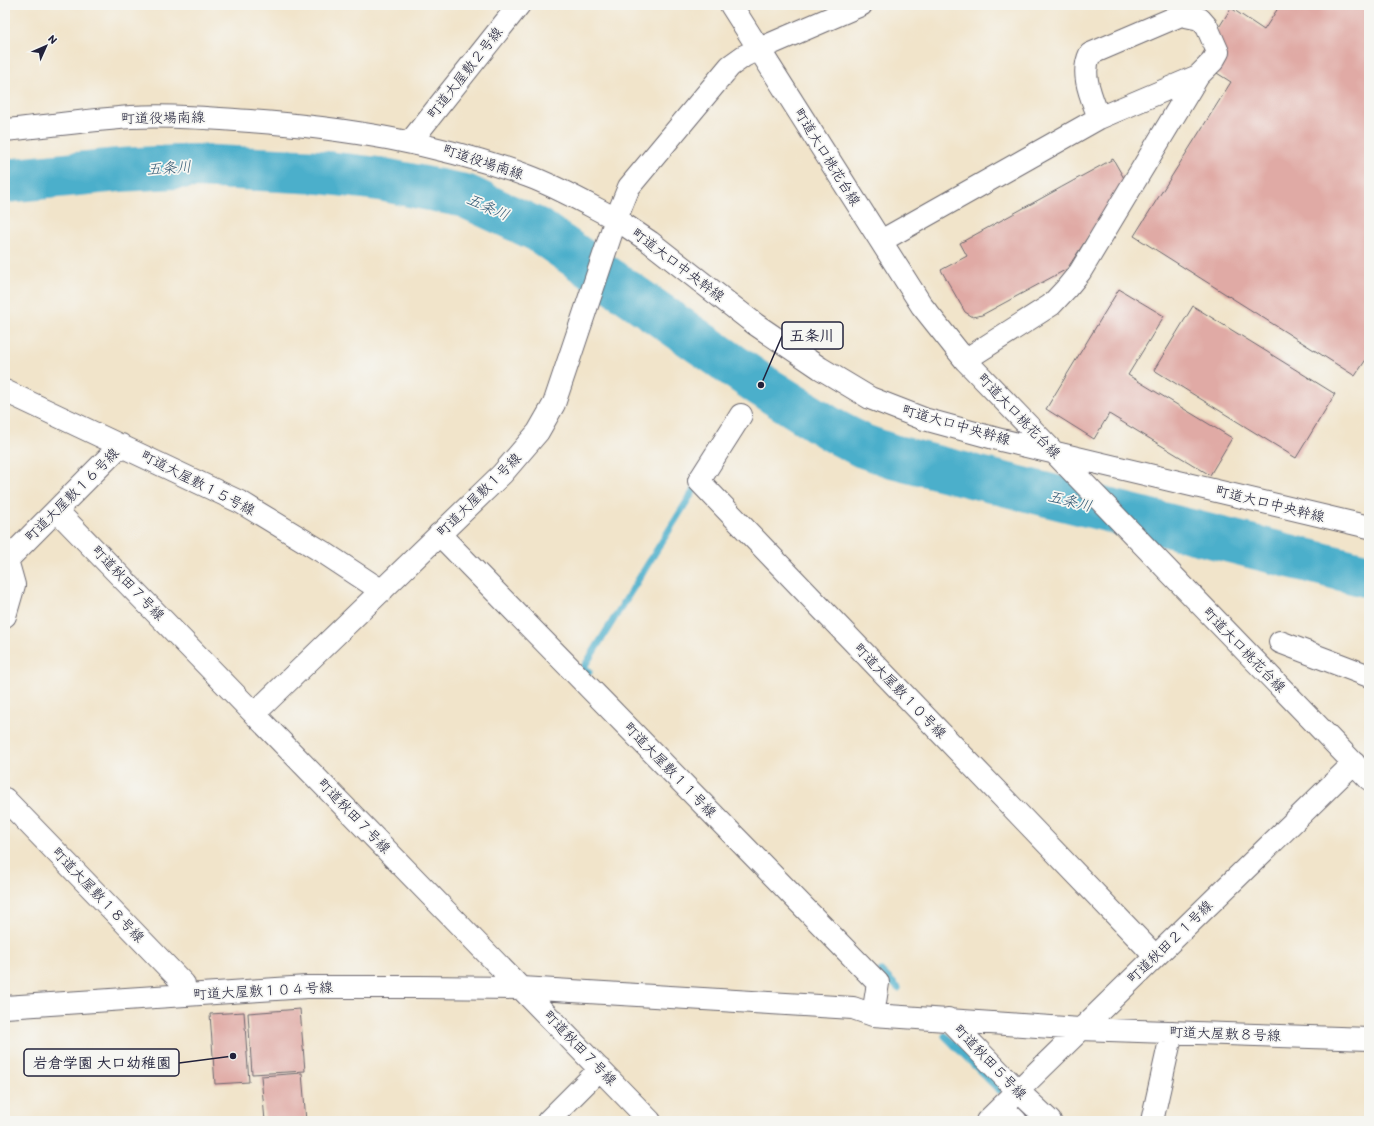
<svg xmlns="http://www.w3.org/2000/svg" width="1374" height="1126" font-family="Itim,'Klee One',sans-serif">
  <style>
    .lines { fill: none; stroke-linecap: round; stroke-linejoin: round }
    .stream { stroke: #4cafcb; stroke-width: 7 }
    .river { stroke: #4cafcb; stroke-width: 44 }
    .building { fill: #e0aaa5 }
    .minor-casing { stroke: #6a666d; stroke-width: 24 }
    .minor { stroke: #fff; stroke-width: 22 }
    .labels { text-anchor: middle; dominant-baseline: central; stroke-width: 3.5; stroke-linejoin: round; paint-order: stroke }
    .street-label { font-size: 14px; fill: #22223b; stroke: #f6f6f2 }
    .water-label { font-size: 15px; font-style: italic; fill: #335a75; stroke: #f6f6f2 }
    .leader { fill: none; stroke: #22223b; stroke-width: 1.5 }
    .callout-dot { fill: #22223b; stroke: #f6f6f2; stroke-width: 1.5 }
    .callout { fill: #f6f6f2; stroke: #22223b; stroke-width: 1.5 }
    .callout-label { font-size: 15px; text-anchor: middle; font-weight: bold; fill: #22223b }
  </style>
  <rect width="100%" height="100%" fill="#f6f6f2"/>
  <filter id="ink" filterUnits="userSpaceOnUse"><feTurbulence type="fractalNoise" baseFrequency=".025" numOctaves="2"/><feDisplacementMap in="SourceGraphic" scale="8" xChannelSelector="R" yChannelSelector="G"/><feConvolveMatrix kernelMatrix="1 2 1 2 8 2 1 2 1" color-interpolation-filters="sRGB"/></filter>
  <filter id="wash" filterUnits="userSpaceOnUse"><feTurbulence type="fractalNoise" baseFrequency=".012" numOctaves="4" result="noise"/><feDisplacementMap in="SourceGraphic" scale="16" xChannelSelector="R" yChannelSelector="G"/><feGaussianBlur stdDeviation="0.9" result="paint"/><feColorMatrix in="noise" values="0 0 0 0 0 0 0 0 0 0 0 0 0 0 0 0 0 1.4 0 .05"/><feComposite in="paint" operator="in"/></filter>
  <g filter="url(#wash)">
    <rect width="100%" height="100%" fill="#f1e4ca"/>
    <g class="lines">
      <path class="stream" d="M589 672 584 667 694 490
        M881 971 898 988
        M945 1036 999 1090
        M1025 1116 1030 1121"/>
      <path class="river" d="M5 181 119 170 195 166 319 172 379 179 465 196 538 230 761 385 834 431 863 446 892 456 1369 576"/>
    </g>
    <g id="blocks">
      <path class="building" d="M1280 5H1369V355L1355 376 1134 236 1231 82 1198 61 1231 8 1264 30Z
        M1113 159 1125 180 1067 269 982 315 973 317 965 312 941 270 967 256 960 243Z
        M1119 289 1164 316 1128 375 1232 438 1210 475 1109 414 1094 439 1046 409Z
        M1193 306 1335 394 1296 458 1154 370Z
        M300 1009 305 1071 252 1074 248 1013Z
        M244 1012 249 1082 215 1084 210 1014Z
        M302 1073 306 1121H265L261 1076Z"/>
    </g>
  </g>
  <g filter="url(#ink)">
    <use href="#blocks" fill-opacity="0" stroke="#6a666d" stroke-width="1"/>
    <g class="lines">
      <g class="minor-casing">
        <path id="minor" d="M731 5 922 306 965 360 1369 779
          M5 130C47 126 89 120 131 117 170 115 211 118 250 121 346 128 437 143 528 176 558 187 587 204 616 219L629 187 730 66 744 56 759 49 861 5
          M411 141 519 5
          M881 241 1099 118 1198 76
          M965 360 1051 305 1066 289 1080 272 1198 76 1213 61 1218 52 1207 27 1200 19 1181 15 1090 54C1080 75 1092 98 1099 118
          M5 391 242 503 326 554 382 591
          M741 415 699 481 1155 956
          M57 511 650 1121
          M439 534 878 983 873 1015
          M5 560H7L121 445
          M5 616 14 585 7 560
          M1280 642 1369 676
          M254 714 502 474 538 432 554 404 616 219 650 242 755 324 820 368 870 398 924 419 1001 440 1369 527
          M5 799 184 984V995
          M5 1007 307 987H419L522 988 853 1008 873 1015 1080 1029 1369 1039
          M948 1019 1018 1091 1050 1121
          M1002 1107 1016 1121
          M548 1121 600 1069
          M987 1121 1354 763
          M1152 1121 1172 1032"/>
      </g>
      <use href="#minor" class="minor"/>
    </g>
  </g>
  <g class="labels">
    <g class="street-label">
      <text transform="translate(465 73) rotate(-52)">町道大屋敷２号線</text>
      <text transform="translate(163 118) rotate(-1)">町道役場南線</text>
      <text transform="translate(827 157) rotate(58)">町道大口桃花台線</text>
      <text transform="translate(483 162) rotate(18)">町道役場南線</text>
      <text transform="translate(678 265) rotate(37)">町道大口中央幹線</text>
      <text transform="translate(1019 416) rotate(46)">町道大口桃花台線</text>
      <text transform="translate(956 425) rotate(16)">町道大口中央幹線</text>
      <text transform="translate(198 483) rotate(27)">町道大屋敷１５号線</text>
      <text transform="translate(72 495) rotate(-45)">町道大屋敷１６号線</text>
      <text transform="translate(479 495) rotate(-45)">町道大屋敷１号線</text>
      <text transform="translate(1270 504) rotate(14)">町道大口中央幹線</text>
      <text transform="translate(128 583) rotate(46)">町道秋田７号線</text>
      <text transform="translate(1244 650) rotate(46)">町道大口桃花台線</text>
      <text transform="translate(900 691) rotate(46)">町道大屋敷１０号線</text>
      <text transform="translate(670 770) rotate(46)">町道大屋敷１１号線</text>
      <text transform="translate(354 816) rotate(46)">町道秋田７号線</text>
      <text transform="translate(98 895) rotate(46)">町道大屋敷１８号線</text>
      <text transform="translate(1170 942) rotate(-44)">町道秋田２１号線</text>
      <text transform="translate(263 991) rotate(-3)">町道大屋敷１０４号線</text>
      <text transform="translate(1225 1034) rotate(2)">町道大屋敷８号線</text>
      <text transform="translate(580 1048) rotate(46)">町道秋田７号線</text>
      <text transform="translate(990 1062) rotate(46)">町道秋田５号線</text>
    </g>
    <g class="water-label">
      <text transform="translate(169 168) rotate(-4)">五条川</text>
      <text transform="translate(488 207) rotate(24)">五条川</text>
      <text transform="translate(1070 501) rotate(14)">五条川</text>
    </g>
  </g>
  <path class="leader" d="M761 385L782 336M233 1056L179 1063"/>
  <g class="callout-dot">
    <circle cx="761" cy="385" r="4"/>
    <circle cx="233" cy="1056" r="4"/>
  </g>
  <g class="callout">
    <rect x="782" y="322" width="61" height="27" rx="4"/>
    <rect x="24" y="1049" width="155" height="27" rx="4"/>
  </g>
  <g class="callout-label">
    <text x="812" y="341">五条川</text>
    <text x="102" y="1068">岩倉学園 大口幼稚園</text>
  </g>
  <rect width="1374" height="1126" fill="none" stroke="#f6f6f2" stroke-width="20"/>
  <g transform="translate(46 46) rotate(45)" stroke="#f6f6f2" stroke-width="3" paint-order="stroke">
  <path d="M0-3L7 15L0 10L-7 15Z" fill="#22223b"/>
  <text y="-6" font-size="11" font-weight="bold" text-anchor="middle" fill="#22223b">N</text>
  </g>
</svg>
